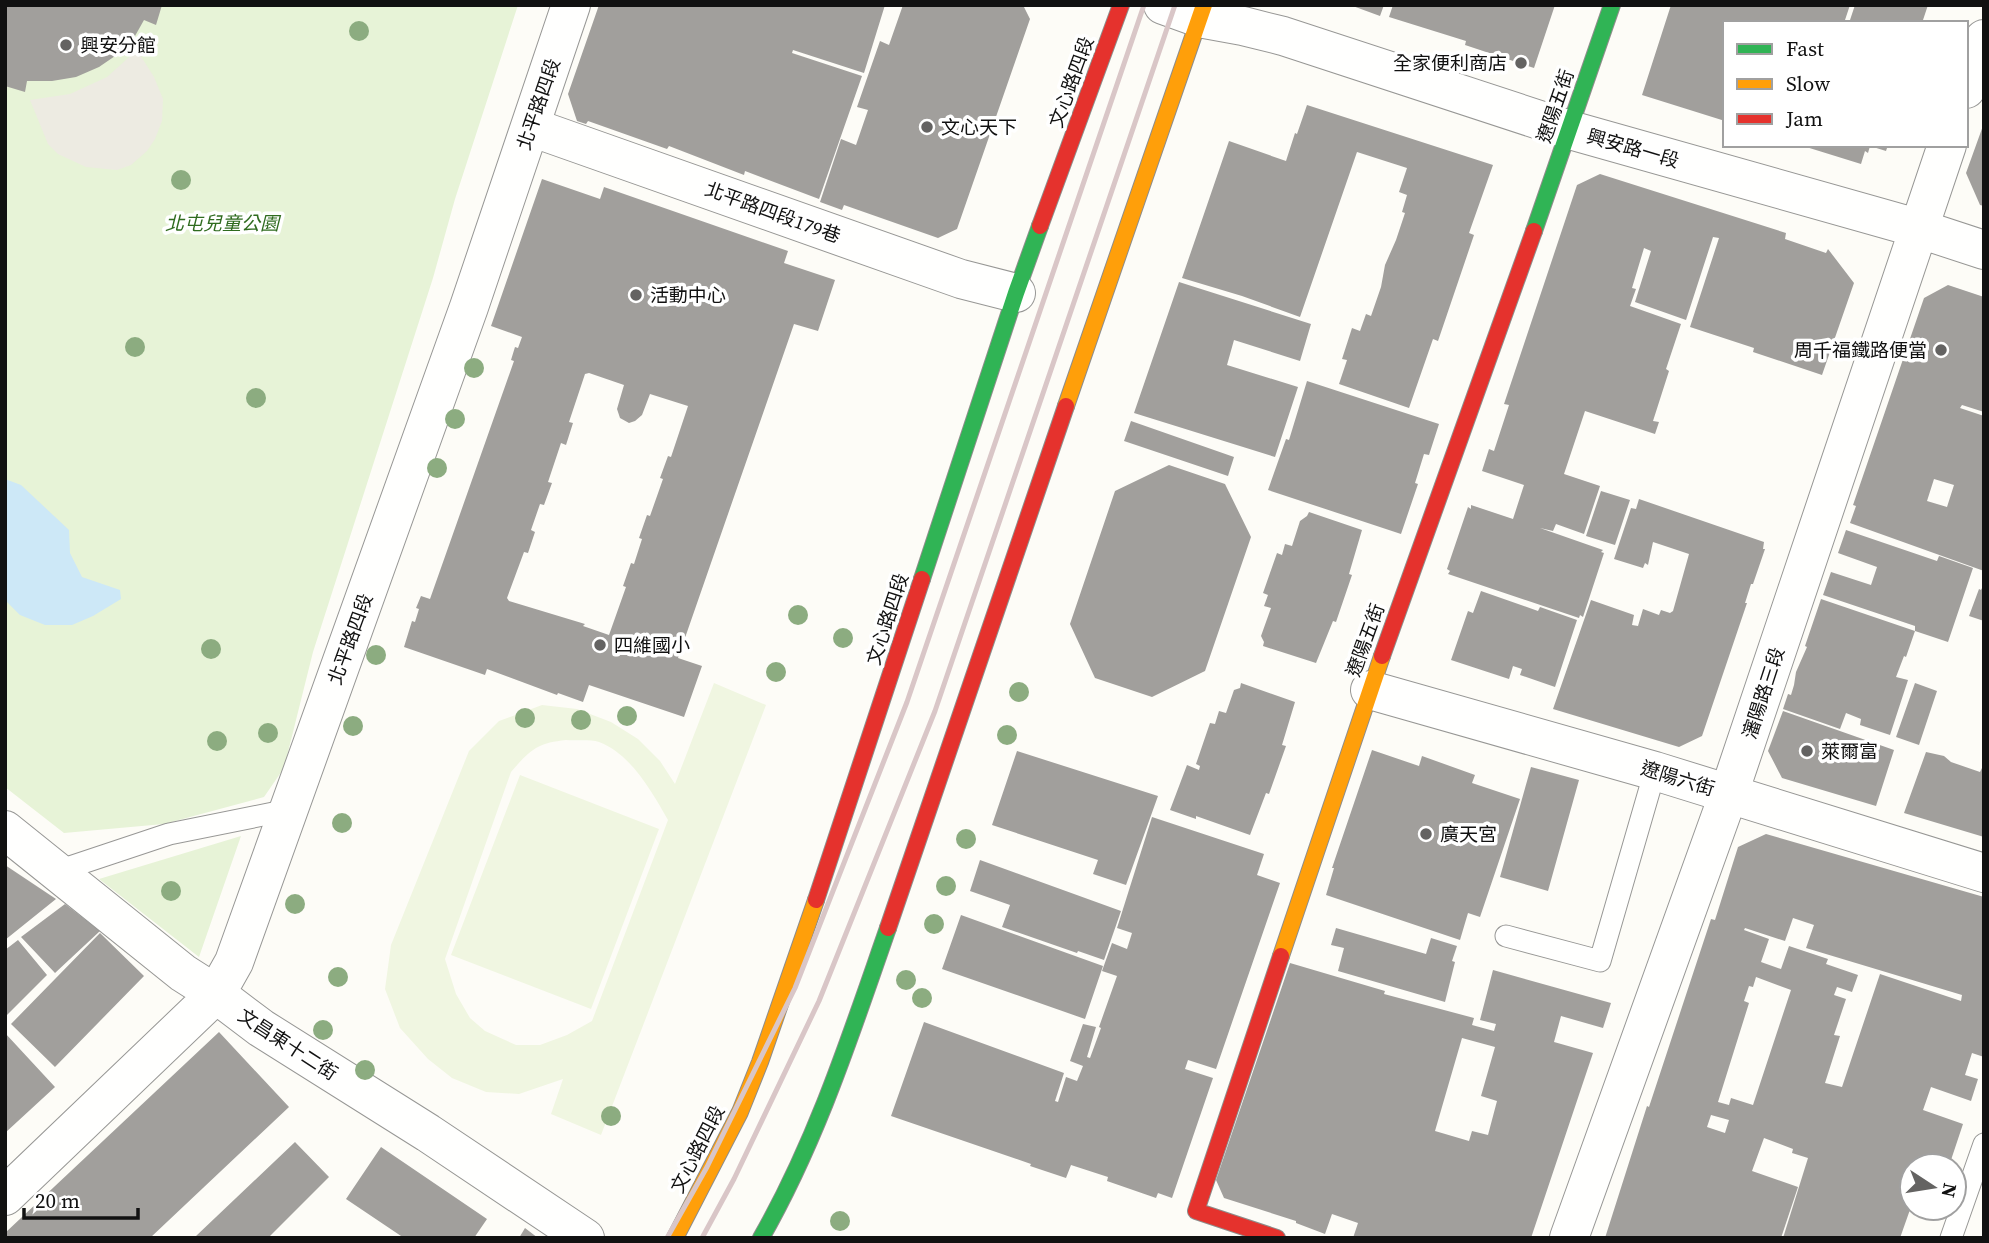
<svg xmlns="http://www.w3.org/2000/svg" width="1989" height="1243" font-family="'Source Serif 4','Noto Sans TC',serif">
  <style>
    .green { fill: #e7f3d7 }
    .pitch { fill: #f0f6e1; fill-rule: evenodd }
    .plaza { fill: #edebe2 }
    .water { fill: #cde8f7 }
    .building { fill: #a19f9c; fill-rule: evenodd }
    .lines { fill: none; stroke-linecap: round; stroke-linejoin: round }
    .lane-casing { stroke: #979795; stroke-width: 23 }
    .street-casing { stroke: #979795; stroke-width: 40 }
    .fast-casing { stroke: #8e8d8b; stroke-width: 18 }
    .slow-casing { stroke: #8e8d8b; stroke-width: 18 }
    .jam-casing { stroke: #8e8d8b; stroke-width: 18 }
    .lane { stroke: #fffffe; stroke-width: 21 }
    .street { stroke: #fffffe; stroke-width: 38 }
    .fast { stroke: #30b455; stroke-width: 16 }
    .slow { stroke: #ff9f0a; stroke-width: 16 }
    .jam { stroke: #e5322d; stroke-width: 16 }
    .rail { stroke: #d9c6c7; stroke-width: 5 }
    .tree { fill: #8cac80 }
    .poi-dot { fill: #646362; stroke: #fff; stroke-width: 2.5 }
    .labels { text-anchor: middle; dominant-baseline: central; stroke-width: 7; stroke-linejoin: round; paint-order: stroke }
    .poi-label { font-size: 19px; fill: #111; stroke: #fff; text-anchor: start }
    .street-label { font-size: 19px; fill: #111; stroke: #fff }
    .park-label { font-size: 19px; font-style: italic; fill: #2f6b1f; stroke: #fff }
  </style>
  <rect width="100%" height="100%" fill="#fdfcf7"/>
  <path class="green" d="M5 5H518L455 199 433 278 313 652 284 768 264 797 164 824 64 833 5 787Z
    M241 836 199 957 99 879Z"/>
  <path class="pitch" d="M714 683 766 705 601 1135 551 1114 563 1079 519 1094 486 1092 452 1078 428 1059 400 1028 385 989 391 945 469 751 499 721 542 705 577 709 611 722 638 739 660 761 675 784ZM566 740C576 741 590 739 599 742 631 754 652 792 668 820L592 1021 567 1035 540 1045H516L485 1031 470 1018 456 994 445 959 511 772C530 750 537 743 566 740Z
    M520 775 659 829 591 1009 451 955Z"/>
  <path class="plaza" d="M137 50 154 77 163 99 162 121 155 139 147 151 131 165 117 170 86 167 58 154 48 144 30 100 70 94 107 77Z"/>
  <path class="water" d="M5 479 21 485 69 530 70 553 82 577 120 590 121 599 93 616 72 625H45L20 615 5 600Z"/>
  <path class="building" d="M5 5H162L156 25 144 20 135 36 118 54 99 67 76 77 52 81H27L25 92 5 86Z
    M599 5H885L864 73 793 50 792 53 862 76 819 199 745 171 744 175 669 146 667 149 588 121 586 124 577 121 568 94Z
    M903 5H1023L1030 19 957 229 938 238 844 205 842 210 820 202 841 139 856 145 868 110 857 107 880 41 889 45Z
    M1350 5H1384L1380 16Z
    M1393 5 1431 6 1555 5 1534 68 1465 45 1466 41 1389 17Z
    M1671 5H1850L1844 23H1725V121L1642 95Z
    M1855 5H1928L1922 23H1849Z
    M1307 105 1493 165 1469 233 1474 235 1438 341 1433 339 1409 408 1339 384 1347 360 1342 359 1352 328 1360 331 1366 314 1371 316 1381 287 1385 265 1396 240 1405 213 1402 212 1407 195 1399 192 1407 168 1357 152 1300 317 1242 296 1182 278 1229 141 1286 161 1295 133 1297 134Z
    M1984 123V206L1980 205 1966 173Z
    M1888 145 1886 151 1870 146 1868 153 1865 151 1861 164 1803 146Z
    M1600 174 1786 233 1785 239 1826 253 1828 249 1854 283 1822 375 1753 352 1754 348 1690 327 1719 238 1713 237 1686 320 1635 302 1651 251 1644 248 1632 288 1636 289 1630 306 1681 324 1666 369 1669 371 1653 421 1659 422 1655 434 1585 411 1564 474 1600 486 1584 534 1556 524 1553 531 1540 528 1603 550 1601 552 1604 553 1583 617 1580 615 1579 618 1448 574 1450 571 1447 569 1468 507 1471 509V505L1513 519 1524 485 1482 471 1489 449 1494 451 1509 405 1504 404 1577 185Z
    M542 179 600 199 604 187 788 251 784 263 835 280 818 331 794 324 678 658 702 666 684 717 589 685 583 702 558 693 557 695 487 669 485 675 404 647 412 621 415 622 419 609 416 608 421 596 430 599 514 361 511 360 515 347 518 348 522 337 491 326ZM589 373 624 385 617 409 620 418 629 423 635 421 642 415 650 394 688 406 671 457 668 456 660 478 663 479 650 516 647 515 639 538 642 539 634 564 631 563 623 586 626 587 609 635 583 626 585 624 509 601 507 598 524 552 528 553 535 532 531 530 540 504 544 505 552 483 548 482 561 443 566 445 573 423 569 422 585 374Z
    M1179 282 1311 324 1300 361 1234 340 1227 365 1298 387 1275 457 1134 413Z
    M1948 285 1984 297V412L1962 405 1960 408 1984 416V571L1850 523 1856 506 1853 505 1924 298ZM1934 479 1954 485 1947 507 1927 501Z
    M1307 381 1439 424 1429 455 1424 454 1415 483 1418 484 1401 534 1268 490 1286 439 1289 440Z
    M1131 421 1234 457 1228 476 1124 441Z
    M1169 465 1225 484 1251 537 1205 671 1152 697 1095 678 1070 624 1115 491Z
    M1601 491 1630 500 1615 545 1586 536Z
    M1639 499 1764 542 1763 549H1765L1753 584H1751L1745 603H1747L1702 736 1679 747 1553 709 1591 600 1634 615 1632 625 1638 626 1643 609 1659 615 1661 610 1670 613 1673 611 1689 554 1653 542 1648 565 1645 563 1643 568 1614 559 1631 508 1636 509Z
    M1309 512 1362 530 1349 574 1352 575 1336 622 1333 621 1316 663 1263 646 1264 642 1261 636 1271 608 1264 606 1268 595 1263 593 1277 553 1282 555 1285 544 1292 546 1300 521 1307 516Z
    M1846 530 1937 561 1939 556 1973 568 1948 642 1915 631V626L1823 595 1831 572 1871 585 1877 567 1838 553Z
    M1984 584V621L1969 616 1979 589 1981 590Z
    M1481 591 1538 611 1540 607 1577 620 1555 687 1520 675 1522 669 1513 666 1509 679 1451 660 1468 611 1473 613Z
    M1821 599 1915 631 1906 657 1904 656 1896 677 1908 680 1890 735 1860 725 1861 719 1846 713 1840 729 1783 709 1788 694 1791 695 1794 685 1796 672 1807 647 1805 646Z
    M1241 683 1295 702 1282 745 1286 746 1269 794 1266 793 1250 835 1196 816V819L1170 810 1187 765 1199 770 1200 766 1196 764 1210 723 1215 724 1219 711 1226 713 1234 690 1240 688Z
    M1915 683 1937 691 1919 745 1896 737Z
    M1783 711 1894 750 1876 806 1782 778 1768 751Z
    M1372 750 1419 766 1422 756 1475 775 1472 783 1520 799 1480 917 1468 913 1460 940 1326 895 1334 868H1332Z
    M1017 751 1158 796 1126 885 1093 874 1098 860 992 825Z
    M1926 752 1944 756 1951 762 1980 772 1984 764V837L1904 813Z
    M1531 767 1579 780 1548 891 1500 877Z
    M1152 817 1264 854 1257 875 1280 883 1216 1069 1188 1060 1185 1069 1213 1078 1172 1198 1158 1193 1156 1198 1107 1181 1108 1177 1071 1165 1066 1178 1030 1166 1031 1164 891 1116 924 1022 1064 1073 1055 1101 1058 1102 1066 1077 1077 1081 1083 1066 1070 1061 1083 1024 1096 1027 1087 1057 1090 1058 1101 1028 1099 1027 1117 976 1102 971 1112 943 1127 949 1132 933 1117 928Z
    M1766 834 1984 897V1057L1972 1053 1965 1075 1978 1079 1971 1101 1931 1087 1923 1110 1963 1124 1949 1166H1912V1204L1900 1238H1783L1808 1158 1792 1153 1793 1149 1764 1138 1752 1171 1798 1187 1781 1238H1605L1647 1106 1649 1107 1711 919 1715 920 1738 847ZM1793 918 1814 925 1806 948 1962 995 1961 1001 1880 974 1842 1087 1825 1083 1840 1036 1834 1035 1846 999 1834 995 1837 987 1852 992 1858 975 1826 964 1828 959 1789 946 1781 969 1761 962 1769 939 1744 930 1745 928 1785 941ZM1756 977 1791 990 1753 1105 1731 1098 1729 1105 1718 1102 1749 1003 1744 1001 1749 986 1753 987ZM1711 1115 1729 1120 1725 1133 1707 1127Z
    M980 860 1121 911 1104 960 1078 951 1077 953 1002 927 1010 905 970 891Z
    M5 865 56 899 5 940Z
    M65 904 100 931 55 973 21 937Z
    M961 915 1103 966 1085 1019 942 969Z
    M1336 928 1426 954 1431 938 1457 946 1452 961 1455 962 1445 1002 1338 971 1344 948 1331 945Z
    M100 933 144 976 55 1067 11 1024Z
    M18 940 47 975 5 1017V950Z
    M1290 963 1385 991 1384 994 1474 1018 1472 1025 1494 1031 1496 1024 1480 1020 1493 970 1611 1003 1603 1028 1561 1016 1554 1042 1593 1053 1531 1238H1353L1358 1223 1332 1214 1325 1234 1296 1223V1221L1224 1198 1216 1180ZM1462 1038 1495 1047 1481 1096 1497 1101 1488 1135 1472 1131 1469 1141 1435 1131Z
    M219 1032 289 1107 150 1238H5V1233Z
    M5 1033 55 1087 5 1133Z
    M295 1142 329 1177 268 1238H197L196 1236Z
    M381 1147 487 1219 474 1238H404L346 1199Z
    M525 1228 538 1238H519Z"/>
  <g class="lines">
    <g class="lane-casing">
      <path id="lane" d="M58 871 169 834 288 810
        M1506 936 1600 961 1655 771
        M1951 1238 1984 1144"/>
    </g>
    <g class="street-casing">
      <path id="street" d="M1163 5 1199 18 1243 26 1283 36 1570 130 1917 228 1984 250
        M1966 89 1984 39
        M531 127 961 279 1016 293
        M1370 690 1655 771 1984 873
        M5 830 183 973 216 994 261 1028 428 1133 585 1238
        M5 1196 216 994 234 962 469 307 571 5
        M1569 1238 1729 793 1947 145"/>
    </g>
    <g class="fast-casing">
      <path id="fast" d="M1534 231 1612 5
        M922 579 1016 293 1040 226
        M761 1238C817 1140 851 1034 888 928"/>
    </g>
    <g class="slow-casing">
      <path id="slow" d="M1066 406 1204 5
        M1281 956 1382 656
        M675 1238 740 1112 760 1062 816 900"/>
    </g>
    <g class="jam-casing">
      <path id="jam" d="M1040 226 1121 5
        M1382 656 1534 231
        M816 900 922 579
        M888 928 1066 406
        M1277 1238 1196 1211 1281 956"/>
    </g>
    <use href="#lane" class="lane"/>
    <use href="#street" class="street"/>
    <use href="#fast" class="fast"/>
    <use href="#slow" class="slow"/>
    <use href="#jam" class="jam"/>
    <path class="rail" d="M667 1238 707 1167 795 988 907 702 1144 5
      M702 1238 734 1179 819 1001 935 711 1175 5"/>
  </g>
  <g class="tree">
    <circle cx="359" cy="31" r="10"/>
    <circle cx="181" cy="180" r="10"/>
    <circle cx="135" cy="347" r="10"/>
    <circle cx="474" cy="368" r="10"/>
    <circle cx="256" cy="398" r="10"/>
    <circle cx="455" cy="419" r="10"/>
    <circle cx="437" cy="468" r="10"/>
    <circle cx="798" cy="615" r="10"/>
    <circle cx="843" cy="638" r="10"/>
    <circle cx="211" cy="649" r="10"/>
    <circle cx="376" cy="655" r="10"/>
    <circle cx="776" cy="672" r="10"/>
    <circle cx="1019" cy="692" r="10"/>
    <circle cx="627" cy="716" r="10"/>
    <circle cx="525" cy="718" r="10"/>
    <circle cx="581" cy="720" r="10"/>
    <circle cx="353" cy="726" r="10"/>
    <circle cx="268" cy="733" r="10"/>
    <circle cx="1007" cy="735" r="10"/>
    <circle cx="217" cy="741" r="10"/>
    <circle cx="342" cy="823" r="10"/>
    <circle cx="966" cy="839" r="10"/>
    <circle cx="946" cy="886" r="10"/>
    <circle cx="171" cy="891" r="10"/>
    <circle cx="295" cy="904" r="10"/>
    <circle cx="934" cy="924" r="10"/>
    <circle cx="338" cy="977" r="10"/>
    <circle cx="906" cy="980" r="10"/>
    <circle cx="922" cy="998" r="10"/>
    <circle cx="323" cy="1030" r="10"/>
    <circle cx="365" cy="1070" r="10"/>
    <circle cx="611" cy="1116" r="10"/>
    <circle cx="840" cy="1221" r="10"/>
  </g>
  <g class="poi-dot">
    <circle cx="66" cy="45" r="7"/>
    <circle cx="1521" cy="63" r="7"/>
    <circle cx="927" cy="127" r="7"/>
    <circle cx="636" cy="295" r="7"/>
    <circle cx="1941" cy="350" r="7"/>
    <circle cx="600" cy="645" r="7"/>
    <circle cx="1807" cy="751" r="7"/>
    <circle cx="1426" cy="834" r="7"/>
  </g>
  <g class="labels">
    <g class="poi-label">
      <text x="80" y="45">興安分館</text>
      <text x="1507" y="63" text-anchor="end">全家便利商店</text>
      <text x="941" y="127">文心天下</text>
      <text x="650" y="295">活動中心</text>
      <text x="1927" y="350" text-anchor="end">周千福鐵路便當</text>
      <text x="614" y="645">四維國小</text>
      <text x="1821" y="751">萊爾富</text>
      <text x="1440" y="834">廣天宮</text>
    </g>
    <g class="street-label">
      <text transform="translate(1071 82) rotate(-70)">文心路四段</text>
      <text transform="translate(538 104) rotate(-71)">北平路四段</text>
      <text transform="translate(1555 106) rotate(-71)">遼陽五街</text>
      <text transform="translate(1633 148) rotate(16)">興安路一段</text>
      <text transform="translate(773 212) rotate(20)">北平路四段179巷</text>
      <text transform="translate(887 619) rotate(-72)">文心路四段</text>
      <text transform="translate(350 639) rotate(-70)">北平路四段</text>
      <text transform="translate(1365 640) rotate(-70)">遼陽五街</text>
      <text transform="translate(1763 693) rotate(-72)">瀋陽路三段</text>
      <text transform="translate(1678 778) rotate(17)">遼陽六街</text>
      <text transform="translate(288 1044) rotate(33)">文昌東十二街</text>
      <text transform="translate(697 1149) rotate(-63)">文心路四段</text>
    </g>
    <g class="park-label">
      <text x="222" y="223">北屯兒童公園</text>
    </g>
  </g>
  <rect width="1989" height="1243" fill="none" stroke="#111111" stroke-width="14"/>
  <rect x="1723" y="21" width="245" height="126" fill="#ffffff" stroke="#a0a0a0" stroke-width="2"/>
  <rect x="1737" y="44" width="35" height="10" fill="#30b455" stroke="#a0a0a0" stroke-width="2"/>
  <text x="1786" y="56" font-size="21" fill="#111111">Fast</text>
  <rect x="1737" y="79" width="35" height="10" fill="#ff9f0a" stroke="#a0a0a0" stroke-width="2"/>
  <text x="1786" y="91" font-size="21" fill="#111111">Slow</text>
  <rect x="1737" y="114" width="35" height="10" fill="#e5322d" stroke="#a0a0a0" stroke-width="2"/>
  <text x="1786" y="126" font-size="21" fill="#111111">Jam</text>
  <g transform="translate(1933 1187) rotate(102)"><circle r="33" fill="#ffffff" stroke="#a0a0a0" stroke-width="2"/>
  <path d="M0-5L12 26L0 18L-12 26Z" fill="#646362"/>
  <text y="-10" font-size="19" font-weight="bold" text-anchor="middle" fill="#111111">N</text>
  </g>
  <path d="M24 1208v10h114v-10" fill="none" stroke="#111111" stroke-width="3.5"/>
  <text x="35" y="1208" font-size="21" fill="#111111" stroke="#ffffff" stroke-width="5" paint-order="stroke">20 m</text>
</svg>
